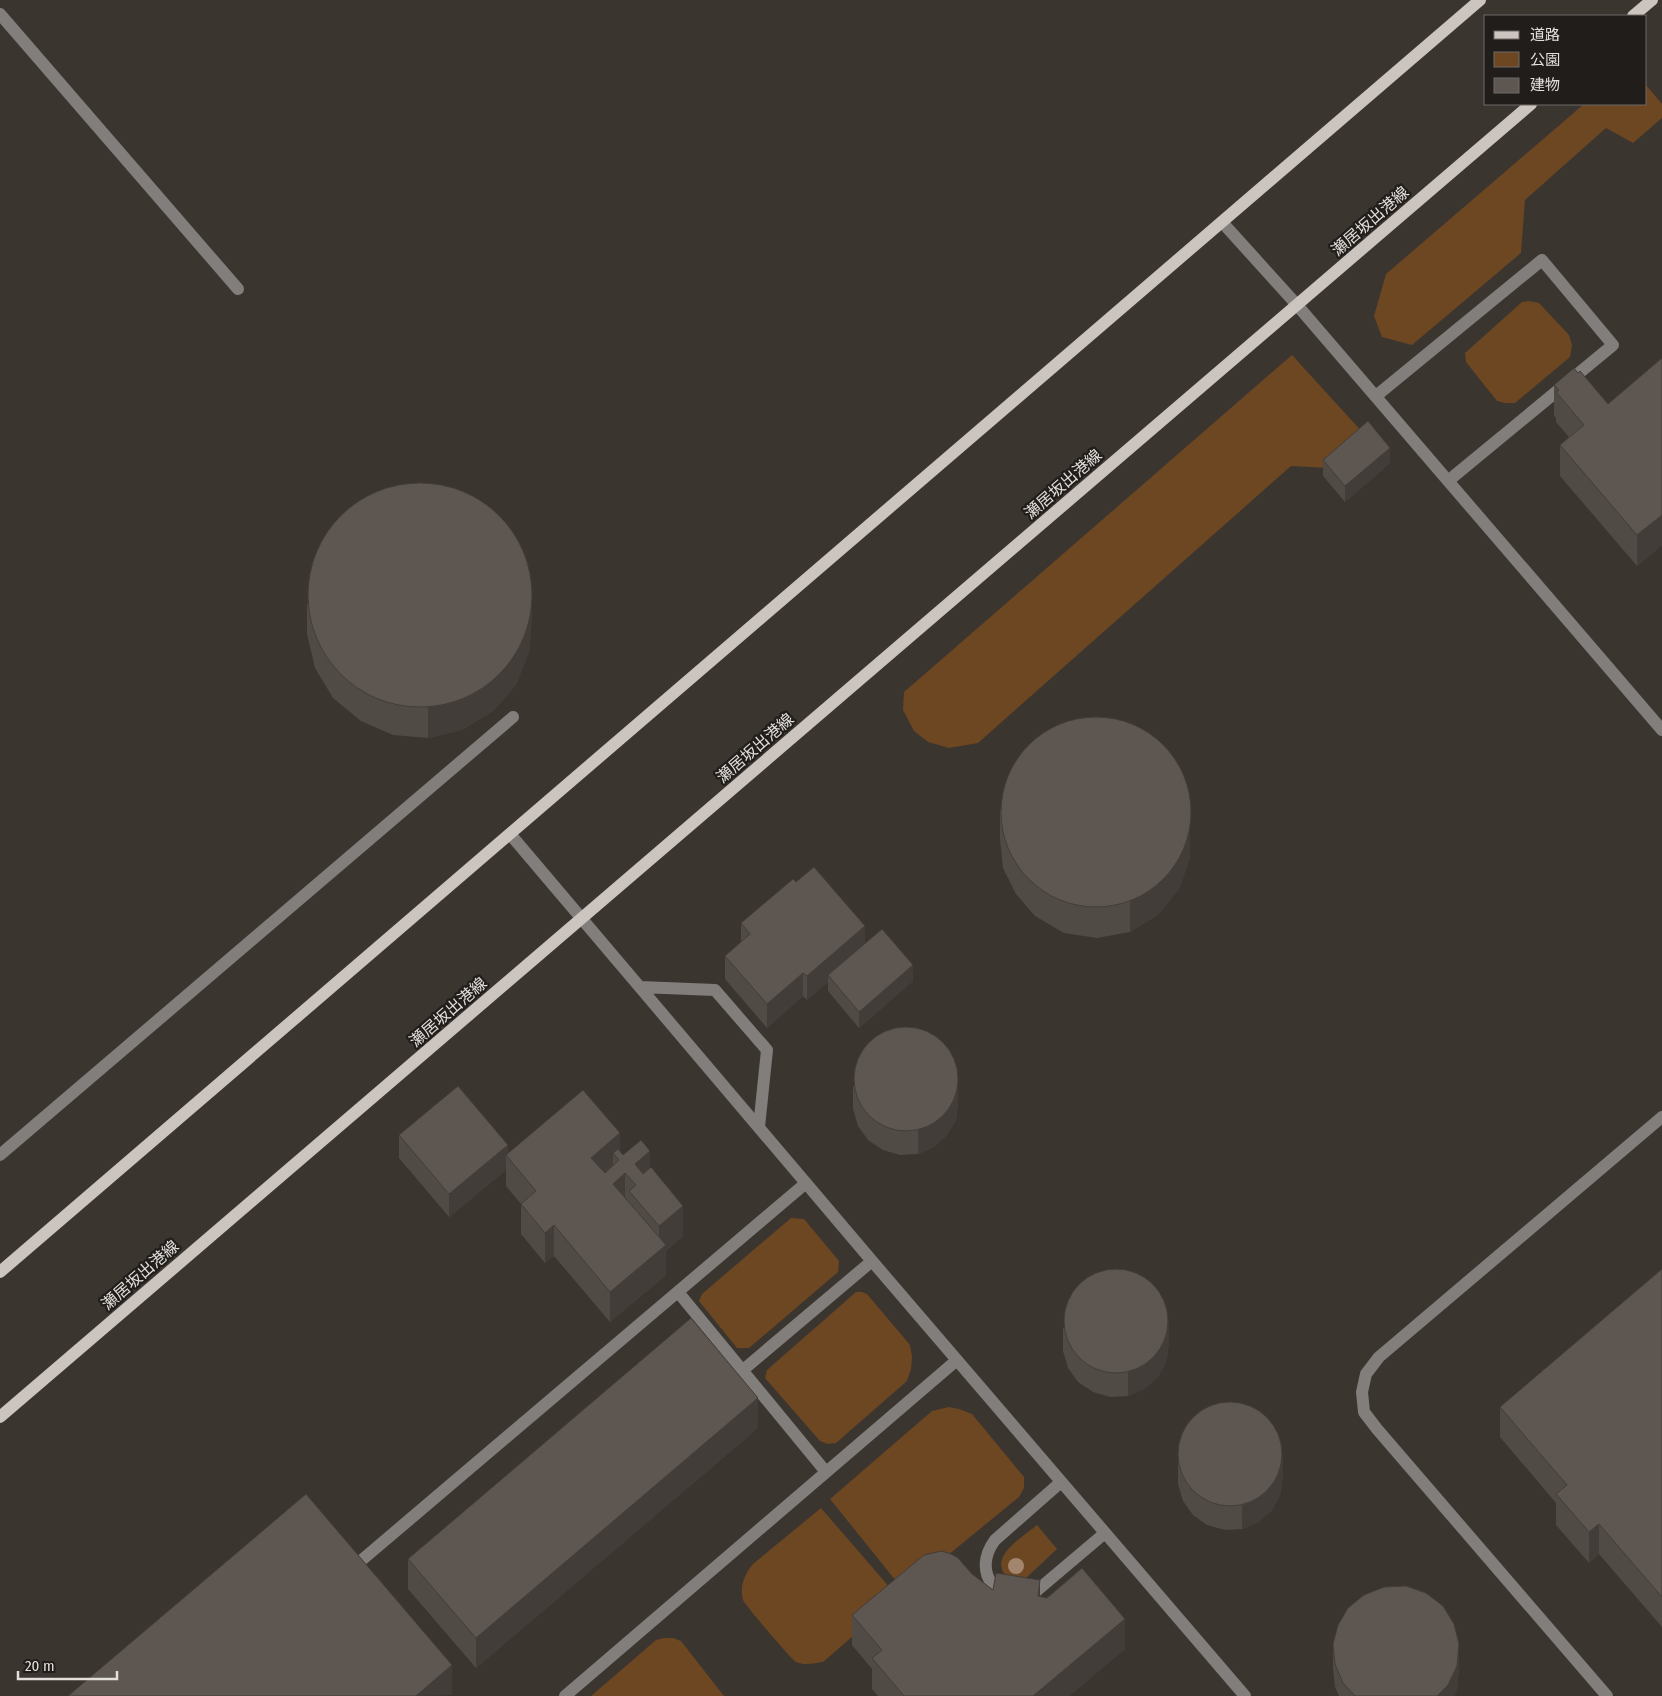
<svg xmlns="http://www.w3.org/2000/svg" width="1662" height="1696" font-family="'Fira Sans Condensed','Noto Sans JP',sans-serif">
  <style>
    .green { fill: #6d4622 }
    .lines { fill: none; stroke-linecap: round; stroke-linejoin: round }
    .minor { stroke: #817e7b; stroke-width: 12 }
    .major { stroke: #cbc4bf; stroke-width: 12 }
    .tree { fill: #a2856d }
    .wall { fill: #514b46 }
    .shaded-wall { fill: #423d39 }
    .building { fill: #5e5751; stroke: #423d39 }
    .labels { text-anchor: middle; dominant-baseline: central; stroke-width: 4.5; stroke-linejoin: round; paint-order: stroke }
    .street-label { font-size: 16px; fill: #e3dfdb; stroke: #201d1b }
  </style>
  <rect width="100%" height="100%" fill="#3b3530"/>
  <path class="green" d="M1646 85 1662 104V118L1633 143 1606 128 1525 200 1521 253 1412 345 1382 337 1374 316 1386 274 1584 104H1646Z
    M1529 301 1539 303 1569 335 1572 345 1570 357 1515 403H1505L1497 401 1466 362 1465 353 1522 302Z
    M1292 355 1365 435 1329 468 1291 466 978 743 949 748 928 742 914 731 903 710 904 692Z
    M791 1218 804 1219 839 1261 838 1272 749 1348H737L699 1301 702 1294Z
    M856 1292H862L867 1294 910 1345 912 1357 911 1369 907 1381 836 1443 828 1444 820 1441 765 1378 767 1370Z
    M949 1407 959 1409 972 1414 1024 1477V1488L1019 1497 904 1591 830 1499 932 1411Z
    M821 1508 898 1597 823 1662C815 1663 805 1666 796 1662 792 1660 745 1605 743 1600 739 1587 745 1573 753 1564Z
    M1037 1525 1057 1549 1025 1579 1005 1575C990 1555 1023 1537 1037 1525Z
    M664 1638H673L681 1641 724 1696H591L656 1640Z"/>
  <g class="lines">
    <path class="minor" d="M0 14 238 289
      M1222 222 1297 305 1662 730
      M1376 396 1542 260 1613 345 1448 481
      M510 834 872 1261 1245 1696
      M640 987 715 990 767 1050 759 1127
      M0 1155 513 717
      M678 1292 826 1472
      M743 1370 872 1261
      M1061 1482 995 1540C971 1572 997 1606 1034 1593L1105 1533
      M363 1559 806 1183
      M565 1696 957 1360
      M1607 1696 1377 1429 1364 1412 1362 1392 1366 1374 1379 1357 1662 1117"/>
    <path class="major" d="M1633 16 1652 0
      M0 1272 1480 0
      M0 1417 1531 104"/>
  </g>
  <circle class="tree" cx="1016" cy="1566" r="8"/>
  <path class="wall" d="M1662 358V545L1637 566 1560 476V445L1569 437 1556 422V418L1554 415V385L1578 373 1608 404Z
    M1323 460 1390 463 1345 502 1323 476Z
    M307 604 532 617 529 652 516 685 493 711 462 730 428 738 393 735 361 721 333 698 315 668 307 634Z
    M1000 809 1190 858 1179 889 1158 915 1130 932 1097 938 1064 933 1035 916 1016 894 1003 868 1000 839Z
    M796 882 865 943 913 981 859 1028 828 991V982L807 1000 803 996 767 1028 725 979V956L741 942V923Z
    M853 1086 958 1102 956 1120 947 1135 934 1147 918 1154 900 1155 883 1150 868 1140 858 1126 853 1109Z
    M399 1135 508 1154 620 1151 623 1155 650 1168 683 1236 666 1251V1275L610 1322 554 1256 545 1263 521 1234V1204L506 1186V1170L449 1217 399 1158Z
    M1662 1269V1627L1599 1554 1589 1563 1556 1525V1503L1500 1437V1407Z
    M1063 1328 1169 1344 1166 1362 1158 1377 1144 1389 1128 1396 1110 1397 1093 1392 1078 1382 1068 1368 1063 1351Z
    M758 1428 476 1668 408 1589V1559Z
    M1178 1461 1283 1477 1280 1495 1272 1510 1259 1522 1242 1529 1225 1530 1207 1525 1193 1515 1183 1501 1178 1484Z
    M972 1574 993 1590 1040 1597 1125 1649 1069 1696H878L872 1689V1669L852 1645V1615Z
    M1333 1644 1459 1668 1457 1689 1454 1696H1339L1335 1687 1333 1668Z"/>
  <path class="shaded-wall" d="M1390 448V463L1345 502V486Z
    M1662 515V545L1637 566V535Z
    M532 587V617L529 652 516 685 493 711 462 730 428 738V707Z
    M1190 828V858L1179 889 1158 915 1130 932V902Z
    M865 926V949L828 975V982L807 1000V976Z
    M913 965V981L859 1028V1012Z
    M803 973V996L767 1028V1004Z
    M958 1079V1102L956 1120 947 1135 934 1147 918 1154V1131Z
    M620 1133V1163L619 1160 613 1153V1169L591 1188V1158Z
    M508 1145V1157L506 1155V1170L449 1217V1194Z
    M650 1151V1181L635 1164Z
    M625 1173V1203L613 1184Z
    M683 1206V1236L666 1251V1275L610 1322V1292L659 1251V1226Z
    M554 1225V1256L545 1263V1233Z
    M1169 1321V1344L1166 1362 1158 1377 1144 1389 1128 1396V1373Z
    M758 1398V1428L476 1668V1638Z
    M1283 1454V1477L1280 1495 1272 1510 1259 1522 1242 1529V1506Z
    M1599 1524V1554L1589 1563V1532Z
    M1040 1580V1611L1038 1596Z
    M1125 1619V1649L1069 1696H1033Z
    M1459 1644V1668L1457 1689 1454 1696H1437Z
    M452 1665V1695L416 1696Z"/>
  <path class="building" d="M1662 358V515L1637 535 1560 445 1584 425 1556 392 1559 390 1554 385 1574 368 1578 373 1580 371 1608 404Z
    M1368 421 1390 448 1345 486 1323 460Z
    M308 595a112 112 0 1 1 224 0a112 112 0 1 1-224 0Z
    M1001 812a95 95 0 1 1 190 0a95 95 0 1 1-190 0Z
    M814 867 865 926 807 976 803 973 767 1004 725 956 750 934 741 923 793 879 796 882Z
    M882 929 913 965 859 1012 828 975Z
    M854 1079a52 52 0 1 1 104 0a52 52 0 1 1-104 0Z
    M458 1086 508 1145 449 1194 399 1135Z
    M583 1090 620 1133 591 1158 605 1173 619 1160 613 1153 618 1149 623 1155 641 1140 650 1151 635 1164 643 1174 651 1167 683 1206 659 1226 629 1191 636 1185 625 1173 613 1184 666 1245 610 1292 554 1225 545 1233 521 1204 536 1191 506 1155Z
    M1064 1321a52 52 0 1 1 104 0a52 52 0 1 1-104 0Z
    M1662 1269V1597L1599 1524 1589 1532 1556 1494 1567 1485 1500 1407Z
    M691 1318 758 1398 476 1638 408 1559Z
    M1178 1454a52 52 0 1 1 104 0a52 52 0 1 1-104 0Z
    M306 1494 452 1665 416 1696H68Z
    M942 1551 951 1554 958 1558 972 1574 993 1590 996 1573 1040 1580 1038 1596 1047 1598 1082 1568 1125 1619 1033 1696H904L872 1658 882 1650 852 1615 924 1555Z
    M1406 1586 1426 1593 1443 1606 1454 1624 1459 1644 1457 1666 1448 1685 1437 1696H1355L1343 1683 1335 1664 1333 1644 1338 1625 1348 1608 1364 1595 1384 1587Z"/>
  <g class="labels">
    <g class="street-label">
      <text transform="translate(1370 221) rotate(-41)">瀬居坂出港線</text>
      <text transform="translate(1063 484) rotate(-41)">瀬居坂出港線</text>
      <text transform="translate(755 748) rotate(-41)">瀬居坂出港線</text>
      <text transform="translate(448 1012) rotate(-41)">瀬居坂出港線</text>
      <text transform="translate(140 1275) rotate(-41)">瀬居坂出港線</text>
    </g>
  </g>
  <rect x="1484" y="15" width="162" height="90" fill="#201d1b" stroke="#6e6b68"/>
  <rect x="1494" y="31" width="25" height="8" fill="#cbc4bf" stroke="#6e6b68"/>
  <text x="1530" y="40" font-size="15" fill="#e3dfdb">道路</text>
  <rect x="1494" y="52" width="25" height="15" fill="#6d4622" stroke="#6e6b68"/>
  <text x="1530" y="65" font-size="15" fill="#e3dfdb">公園</text>
  <rect x="1494" y="78" width="25" height="15" fill="#5e5751" stroke="#6e6b68"/>
  <text x="1530" y="90" font-size="15" fill="#e3dfdb">建物</text>
  <path d="M18 1671v8h99v-8" fill="none" stroke="#e3dfdb" stroke-width="2.5"/>
  <text x="25" y="1671" font-size="15" fill="#e3dfdb" stroke="#201d1b" stroke-width="4" paint-order="stroke">20 m</text>
</svg>
